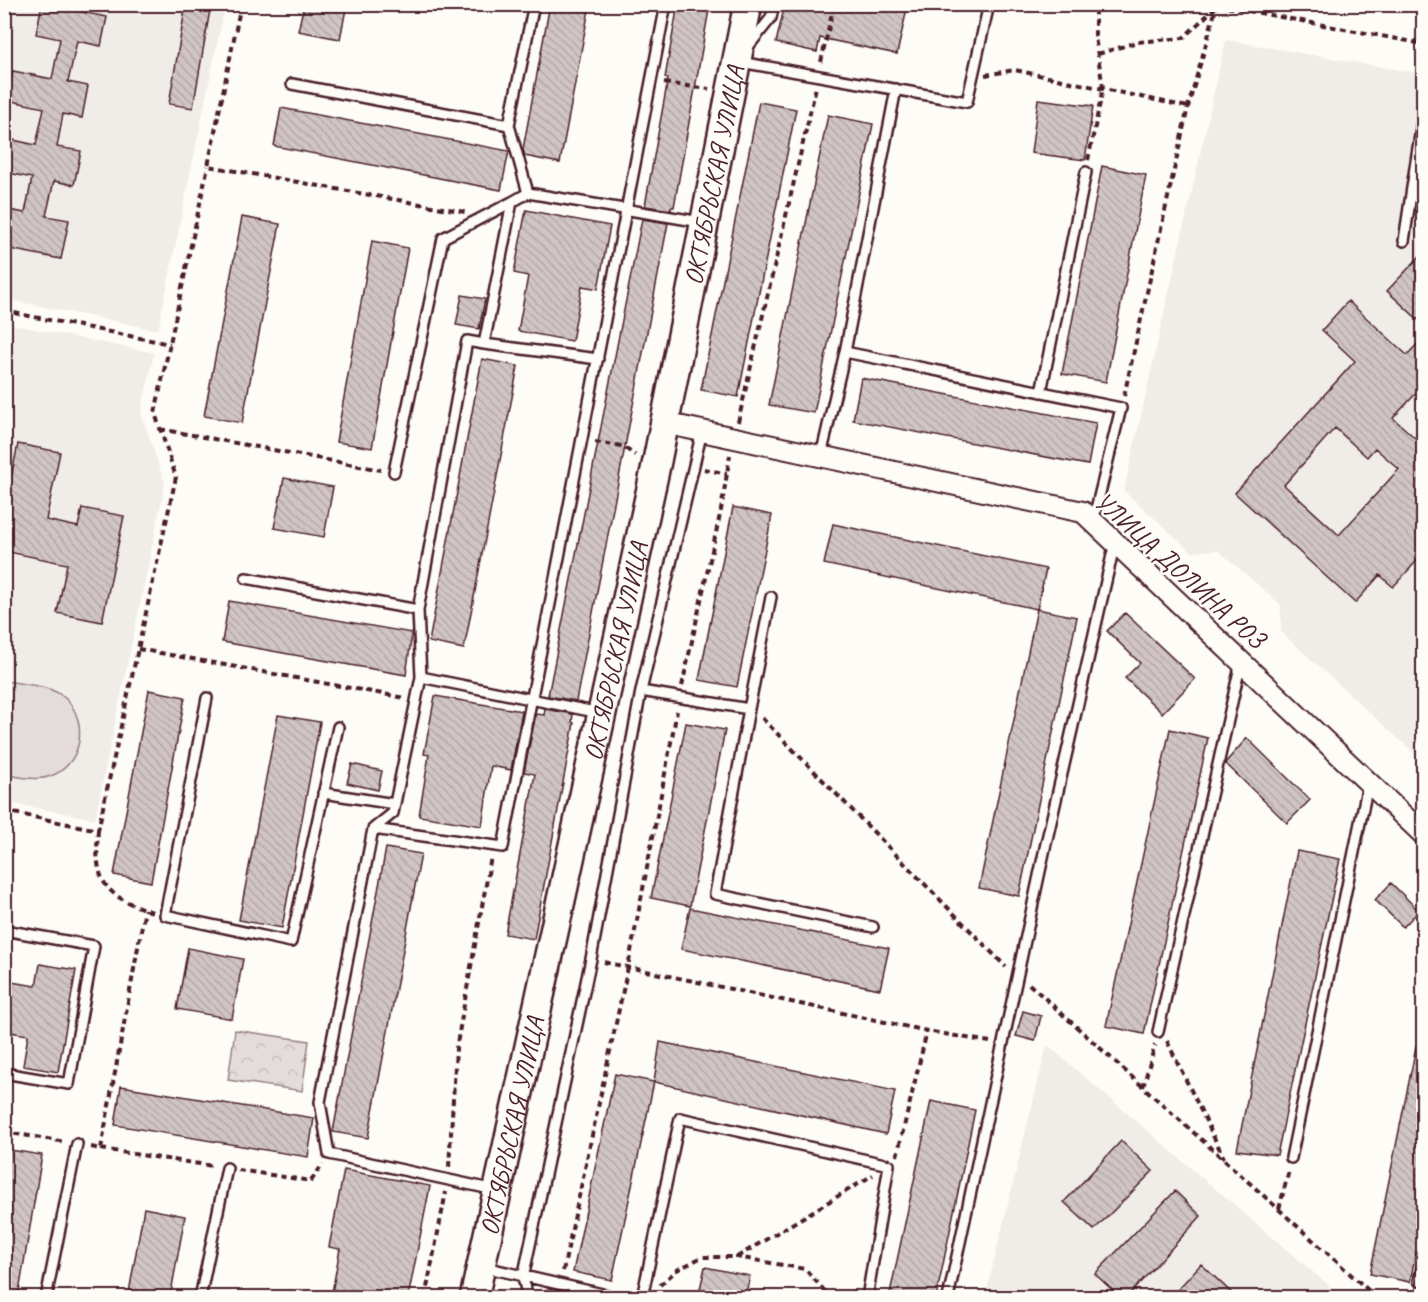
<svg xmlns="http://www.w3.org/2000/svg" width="1428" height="1302" font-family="Caveat,sans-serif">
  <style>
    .built { fill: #f0ece8 }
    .park { fill: url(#park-crowns); stroke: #967e82; stroke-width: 1.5 }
    .garden { fill: #e3dcda; stroke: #967e82; stroke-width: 1.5 }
    .building { fill: url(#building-back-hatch); stroke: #4a1f2b; stroke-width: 1.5; fill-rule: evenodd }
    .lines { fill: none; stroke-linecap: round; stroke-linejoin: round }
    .lane-casing { stroke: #4a1f2b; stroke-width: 14 }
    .street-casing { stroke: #4a1f2b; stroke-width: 24 }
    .secondary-casing { stroke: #4a1f2b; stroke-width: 32 }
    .path { stroke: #4a1f2b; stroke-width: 4; stroke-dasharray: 6 4.5; stroke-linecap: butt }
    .lane { stroke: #fdfcf7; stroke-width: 9 }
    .street { stroke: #fdfcf7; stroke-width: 20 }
    .secondary { stroke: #fdfcf7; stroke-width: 27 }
    .labels { text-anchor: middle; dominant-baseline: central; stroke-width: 5; stroke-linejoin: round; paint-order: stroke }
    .street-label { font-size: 26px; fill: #4a1f2b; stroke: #fdfcf7 }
  </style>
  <defs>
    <pattern id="park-crowns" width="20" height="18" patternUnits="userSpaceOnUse" patternTransform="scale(1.5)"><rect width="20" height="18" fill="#e3dcda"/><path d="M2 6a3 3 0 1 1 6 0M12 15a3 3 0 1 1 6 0" fill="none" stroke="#c4bcbb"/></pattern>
    <pattern id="building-back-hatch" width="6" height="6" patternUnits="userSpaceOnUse" patternTransform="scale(1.5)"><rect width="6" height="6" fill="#d0c5c4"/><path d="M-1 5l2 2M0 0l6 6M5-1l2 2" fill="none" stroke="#b4a9a9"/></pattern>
  </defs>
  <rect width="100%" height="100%" fill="#fdfcf7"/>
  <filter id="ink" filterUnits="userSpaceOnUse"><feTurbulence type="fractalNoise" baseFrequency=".0167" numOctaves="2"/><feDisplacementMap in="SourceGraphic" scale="12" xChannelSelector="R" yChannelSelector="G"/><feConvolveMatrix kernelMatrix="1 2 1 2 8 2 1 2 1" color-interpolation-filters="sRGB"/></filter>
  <g filter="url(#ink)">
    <path class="built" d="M4 5H225L158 330 5 299Z
      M1226 40 1423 74 1424 157 1420 186 1424 188 1423 761 1281 632V605L1218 550 1192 552 1124 491Z
      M4 323 154 353 141 413 165 484 95 819 5 802Z
      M1047 1045 1342 1297 985 1298Z"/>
    <path class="park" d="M235 1030 309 1041 302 1091 228 1080Z"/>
    <path class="garden" d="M4 681C23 684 52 685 66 699 89 722 82 765 51 776 38 781 17 777 5 774Z"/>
    <path class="building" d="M42 4 107 17 101 46 77 41 68 82 88 86 82 118 63 114 57 147 81 151 74 185 54 181 46 216 69 220 61 259 4 248V209L25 213 32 178 4 172V138L36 145 44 108 7 100 13 71 52 79 60 39 36 34Z
      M186 4H211L193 108 169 104Z
      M304 4H347L340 39 298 31Z
      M550 4H590L560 163 525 156 523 149Z
      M678 4H710L674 207H671V210L645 206 668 79 665 78Z
      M785 4H908L897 54 820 38 817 52 776 43Z
      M1038 99 1093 106 1085 160 1031 153Z
      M759 102 796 109 738 397 701 390Z
      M281 108 509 151 501 190 274 146Z
      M828 115 873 124 814 413 769 405Z
      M1102 166 1146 175 1106 382 1062 374Z
      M526 210 610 226 598 289 582 286 572 341 518 331 528 276 514 273Z
      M242 217 280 224 242 423 204 416Z
      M642 219 668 223 576 701 548 696Z
      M372 241 408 248 372 448 336 442Z
      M1424 252V325L1387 291Z
      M462 295 485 299 479 329 456 325Z
      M1348 301 1407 355 1424 337V385L1393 418 1424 446V553L1393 587 1380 575 1355 603 1235 493 1355 361 1322 330ZM1335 428 1367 457 1375 448 1399 469 1339 535 1284 485Z
      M482 359 518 366 464 649 429 642Z
      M861 378 1096 423 1088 465 853 420Z
      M18 444 60 452 46 520 78 527 82 508 124 516 102 622 57 613 67 564 4 551V512Z
      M284 478 333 487 324 537 274 528Z
      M733 507 772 515 737 687 699 680Z
      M833 524 1046 569 1037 609 824 564Z
      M229 601 412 633 406 675 222 642Z
      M1037 609 1077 617 1019 896 979 888Z
      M1125 613 1195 679 1162 713 1125 678 1140 663 1107 631Z
      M149 690 185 697 151 882 114 875Z
      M435 696 522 711 511 770 491 766 482 826 419 816 429 755 424 754Z
      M545 709 573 714 572 722 574 723 534 939 505 934 535 774 524 772 536 714 544 715Z
      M278 715 320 722 282 928 239 920Z
      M686 723 725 730 690 906 651 898Z
      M1170 729 1208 738 1144 1034 1106 1026Z
      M1247 738 1310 800 1287 823 1225 763Z
      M352 764 382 771 378 790 347 783Z
      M386 848 421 854 368 1138 333 1132Z
      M1297 851 1340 859 1277 1155 1237 1150Z
      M1391 883 1419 911 1403 927 1375 900Z
      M690 908 889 948 880 989 681 949Z
      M188 948 243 959 232 1019 177 1009Z
      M40 964 76 970 58 1072 23 1066 28 1035 4 1031V981L36 986Z
      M1023 1011 1041 1016 1035 1041 1016 1036Z
      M660 1042 895 1091 886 1134 654 1082Z
      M1416 1047 1424 1048V1214L1410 1282 1370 1274Z
      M615 1074 654 1082 612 1280 573 1272Z
      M121 1086 314 1118 308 1157 115 1125Z
      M931 1101 975 1110 936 1298H889Z
      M1121 1141 1153 1171 1094 1230 1064 1202Z
      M4 1149 42 1155 18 1298H4Z
      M344 1170 430 1186 408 1298H331L340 1249 329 1247Z
      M1175 1191 1201 1216 1126 1298H1121L1095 1274Z
      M144 1208 185 1216 170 1298H128Z
      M1201 1264 1237 1298H1170Z
      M705 1267 750 1276 745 1298H698Z"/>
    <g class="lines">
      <g class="lane-casing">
        <path id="lane" d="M747 48 771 18 774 4
          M740 62 967 102 989 4
          M292 84 509 125 534 4
          M509 125 528 193
          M1404 241 1424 108
          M484 344 598 359
          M845 352 1121 408 1093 521
          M1041 392 1086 172
          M821 456 845 352 896 89
          M394 472 443 238 512 202
          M246 578 418 610
          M421 677 418 610 467 341 484 344 512 202 528 193 701 222
          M641 691 749 709 771 597
          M207 698 165 915 291 942 338 727
          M749 709 715 894 873 927
          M323 793 395 804
          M373 829 503 847 666 4
          M4 930 94 946 69 1084 4 1073
          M1158 1032 1241 662
          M1291 1158 1368 784
          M495 1190 329 1154 320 1102 373 829 393 813 421 677 600 713
          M484 1267 620 1298
          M1419 1281 1424 1261
          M46 1298 77 1144
          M200 1298 227 1168
          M528 1298 523 1278 591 959 641 691 702 431
          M642 1298 680 1118 889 1165 867 1298
          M948 1298 1045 848 1115 542"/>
      </g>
      <g class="street-casing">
        <path id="street" d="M664 423 1083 512 1424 835"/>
      </g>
      <g class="secondary-casing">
        <g id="secondary">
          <path id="s1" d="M474 1298 657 461 748 4"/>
        </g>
      </g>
      <path class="path" d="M241 4 208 166 465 212
        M1217 5 1424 44
        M1098 54 1137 42 1183 38 1217 6
        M821 62 834 4
        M985 75 1015 70 1188 107
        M664 83 709 89
        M1088 160 1103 88 1095 37V4
        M4 311 170 344
        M1124 396 1188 107 1217 5
        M738 422 816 87
        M160 429 381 470
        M595 442 622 446 635 455
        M704 469 727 474
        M138 649 405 698
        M682 686 721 510 730 455
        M762 718 1006 967
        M4 811 98 830 176 477 155 413 208 166
        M98 830C94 881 103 896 153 912
        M604 962 927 1031 990 1042
        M1029 984 1377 1298
        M1167 1041 1224 1158
        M1143 1087 1155 1045
        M4 1132 66 1142
        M91 1147 101 1149 145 909
        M101 1149 213 1166
        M897 1156 927 1031
        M449 1167 456 1049 491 857
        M238 1170 311 1181 323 1164
        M1279 1209 1289 1170
        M737 1257 873 1175
        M563 1271 628 967 677 711
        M660 1285 677 1270 702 1257H737L805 1269 831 1298
        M425 1298 446 1192"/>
      <use href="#lane" class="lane"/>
      <use href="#street" class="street"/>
      <use href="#secondary" class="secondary"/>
    </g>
  </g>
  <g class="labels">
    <g class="street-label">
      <text stroke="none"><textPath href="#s1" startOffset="1148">ОКТЯБРЬСКАЯ УЛИЦА</textPath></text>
      <text transform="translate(1180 570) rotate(42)">УЛИЦА ДОЛИНА РОЗ</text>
      <text stroke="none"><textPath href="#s1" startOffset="662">ОКТЯБРЬСКАЯ УЛИЦА</textPath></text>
      <text stroke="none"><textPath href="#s1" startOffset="176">ОКТЯБРЬСКАЯ УЛИЦА</textPath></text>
    </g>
  </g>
  <rect width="1428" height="1302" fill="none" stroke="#fdfcf7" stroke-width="24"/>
  <rect x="12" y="12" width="1404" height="1278" fill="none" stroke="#4a1f2b" stroke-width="2" filter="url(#ink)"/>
</svg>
